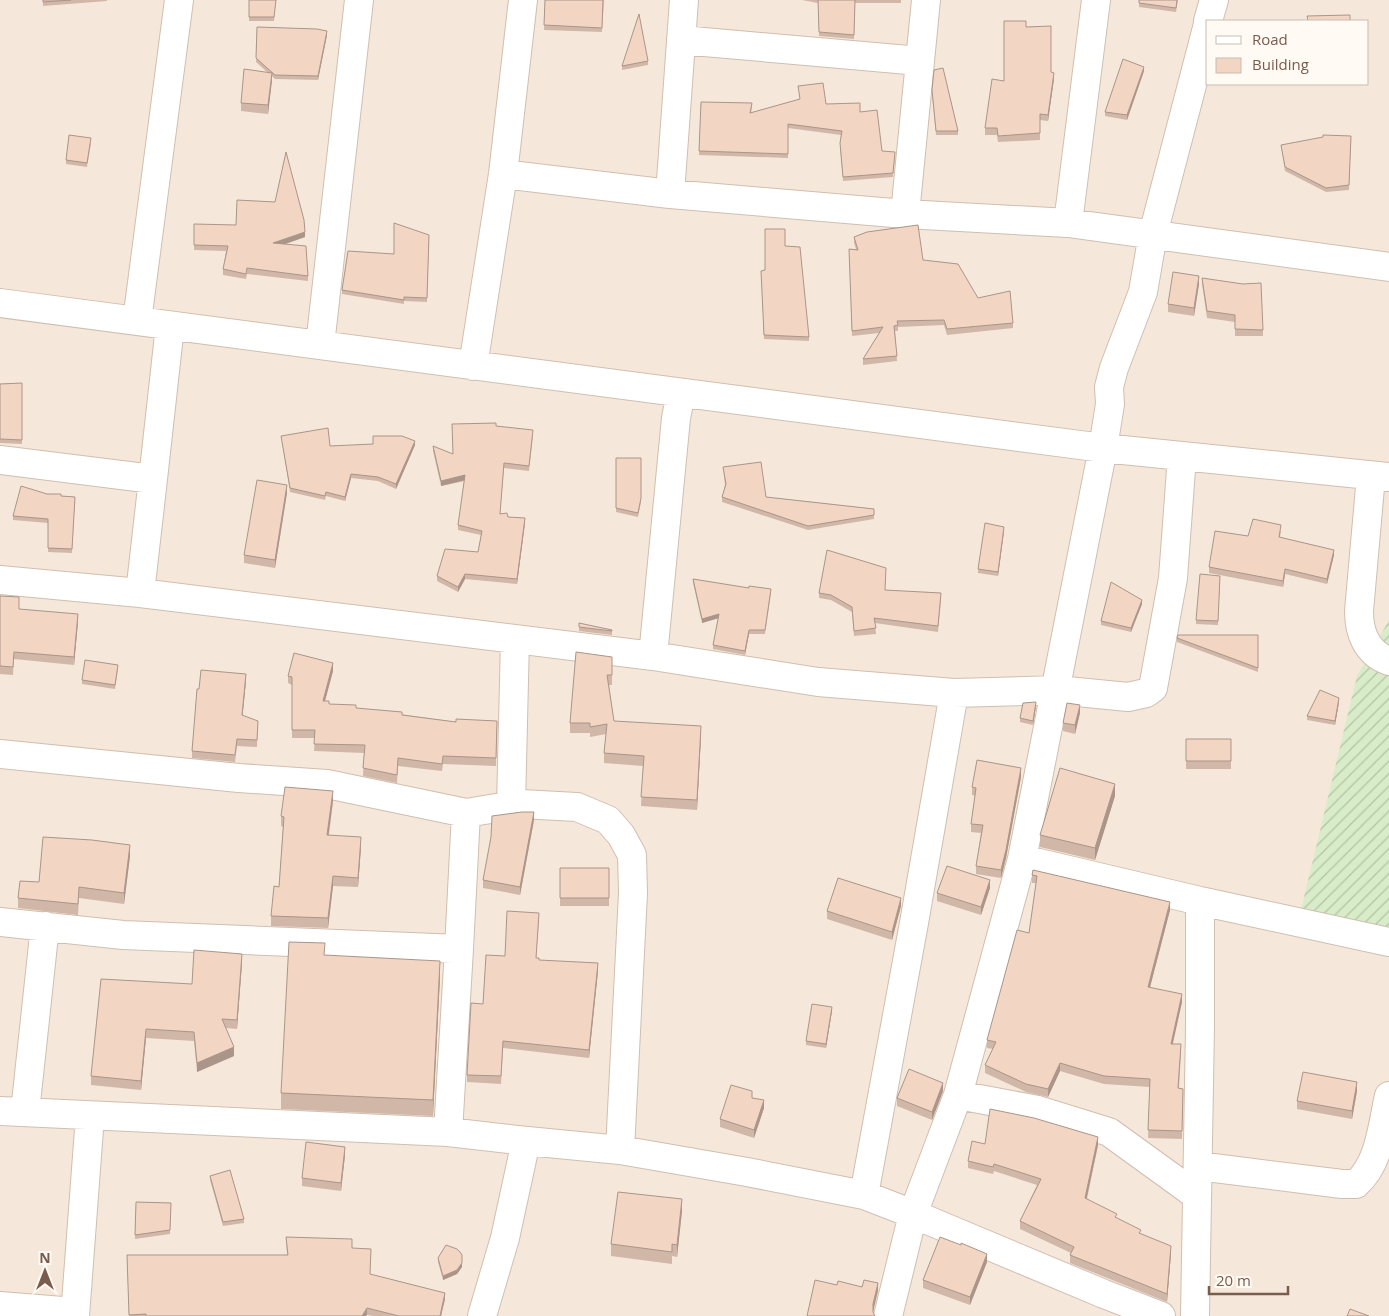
<svg xmlns="http://www.w3.org/2000/svg" width="1389" height="1316" font-family="'Open Sans',sans-serif">
  <style>
    .residential { fill: #f5e8da; fill-rule: evenodd }
    .garden { fill: url(#garden-furrows) }
    .lines { fill: none; stroke-linecap: round; stroke-linejoin: round }
    .minor-casing { stroke: #d1beb0; stroke-width: 30 }
    .minor { stroke: #fff; stroke-width: 28 }
    .wall { fill: #d1b7a8 }
    .shaded-wall { fill: #aa9588 }
    .building { fill: #f3d5c3; stroke: #aa9588 }
  </style>
  <defs>
    <pattern id="garden-furrows" width="10" height="10" patternUnits="userSpaceOnUse" patternTransform="scale(1.25)"><rect width="10" height="10" fill="#d8ecc9"/><path d="M-1 1l2-2M0 10L10 0M9 11l2-2" fill="none" stroke="#b4c2a5"/></pattern>
  </defs>
  <rect width="100%" height="100%" fill="#fdf6ec"/>
  <path class="residential" d="M0 0H1389V1316H0ZM1208 21H1368V84H1208Z"/>
  <path class="garden" d="M1389 620V937L1300 914 1357 676Z"/>
  <g class="lines">
    <g class="minor-casing">
      <path id="minor" d="M1208 21 1214 0
        M681 40 920 61
        M503 174 670 194 905 214 1068 223 1389 267
        M670 194 684 0
        M905 214 926 0
        M1068 223 1096 0
        M0 303 1103 448 1389 477
        M137 321 179 0
        M320 345 359 0
        M473 366 503 174 523 0
        M0 460 153 479 170 326
        M1371 476 1359 611C1359 632 1366 653 1389 661
        M0 580 140 593 153 479
        M140 593 653 656 676 418 681 393
        M653 656 818 682 954 693 1057 690 1128 697 1146 693 1153 688 1173 578 1182 456
        M0 754 239 778 327 784 466 813 521 804 577 807 608 820 621 835 632 855 633 893 620 1150
        M511 806 515 639
        M1022 859 1200 901V1027L1195 1316
        M1200 901 1389 942
        M0 922 123 935 459 949 448 1132
        M459 949 466 813
        M958 1095 1038 1110 1109 1132 1196 1195
        M0 1111 448 1132 517 1140 620 1150 747 1172 864 1195 913 1214 1104 1294 1161 1316
        M25 1112 45 926
        M1198 1166 1342 1184H1356C1380 1163 1382 1126 1389 1096
        M864 1195 914 923 954 693
        M0 1306 75 1312
        M75 1316 90 1116
        M482 1316 505 1238 526 1141
        M888 1316 913 1214 958 1095 1022 859 1103 448 1110 404 1109 387 1114 368 1143 292 1153 234 1208 24"/>
    </g>
    <use href="#minor" class="minor"/>
  </g>
  <path class="wall" d="M43 0H107V1L43 6Z
    M249 0H276L274 21H249Z
    M545 0H604L602 32 544 30Z
    M802 0H901V3H855L854 39 819 36 818 3Z
    M1139 0H1198H1178L1176 12 1139 7Z
    M257 27 327 35 318 80 275 79 272 76 268 114 241 111V103L267 72 256 62Z
    M1026 27 1051 72 1054 79 1048 121 1040 120V140L998 142 997 135H985V128Z
    M648 61V65L622 70V66Z
    M1144 71 1127 120 1105 116V112Z
    M798 86 826 104 860 112 882 151 895 156 893 177 843 181 840 147 841 135 788 128V158L699 155V151L752 107 751 113 800 99Z
    M932 94 958 131V135H936Z
    M1351 136 1349 190 1326 192 1285 171 1281 145Z
    M91 143 87 167 66 164V160Z
    M194 224 305 237 286 244 308 276V281L247 274 246 279 223 275V269L226 251 194 250Z
    M429 235 427 302 404 301V304L342 294V290L394 254Z
    M854 237 923 260 978 298 1013 323V328L947 335 944 325 898 327V331H895L897 361 863 365V359L879 333 852 336 849 249H856L854 243Z
    M785 246 809 337V341L764 339 761 271 765 270Z
    M1202 278 1263 330V336H1235V322L1207 318 1202 284Z
    M1199 284 1194 316 1168 312V304Z
    M22 383V444L0 443V384Z
    M496 426 533 435 529 471 504 468 500 514 525 523 517 584 465 579 458 592 437 581V576L478 552 481 535 458 530V525L465 481 441 486 433 451V446L452 454Z
    M281 436 330 446 415 445 396 489 378 481 351 478 345 501 326 496 325 500 290 492Z
    M616 458 641 502 638 517 616 512Z
    M723 467 766 497 874 509V519L808 530 722 502V497L725 485Z
    M287 493 275 568 244 563V555Z
    M47 494 61 496 75 497 72 553 48 552V523L13 520V516Z
    M1004 531 998 576 978 573V569Z
    M1281 531 1280 537 1334 555 1327 584 1285 574 1283 587 1209 573V567L1248 536Z
    M1220 576 1218 625 1196 624V620Z
    M693 579 771 593 765 634H749L745 655 713 649V645L718 618 702 623 693 583Z
    M885 590 941 599 938 632 875 623 876 634 854 636 852 612 831 600 819 598V593Z
    M0 596 19 609 78 622 74 665 14 659 13 675 0 674Z
    M1142 604 1131 632 1101 625V621Z
    M579 623 612 630V635L579 631Z
    M1258 635V672L1177 642V638Z
    M612 657V685H609L614 721 701 736 697 810 641 806 643 766 604 763V753L606 734 590 737V733H570V723Z
    M118 669 115 689 82 684V680Z
    M333 671 325 701 329 704 456 722 497 721 496 766 443 764 442 771 398 766 397 783 363 776 364 753 314 751 315 738H292V685L288 683V676Z
    M246 681 242 716 258 721 257 747 237 746 235 762 192 758V751L199 689Z
    M1339 702 1335 725 1307 720V716Z
    M1036 706 1033 725 1020 722V718Z
    M1080 713 1075 734 1063 731V723Z
    M1186 739H1231V769H1186Z
    M1021 777 1006 858 1001 878 976 874V866L981 833 971 832V824L975 796 972 795V787Z
    M1115 796 1095 860 1040 847V835Z
    M333 801 329 835 361 847 358 887 333 886 328 928 271 926V916L279 887 283 827 281 826V816Z
    M534 820 520 895 483 888V880Z
    M130 856 124 904 79 898 78 915 18 908V898L39 882Z
    M560 868H609V906H560Z
    M1033 870 1170 910 1150 987 1182 1002 1172 1044 1181 1052 1179 1088 1183 1089 1182 1139 1148 1138 1150 1087 1104 1084 1060 1071 1048 1097 1026 1092 985 1073V1065L993 1049 987 1048V1040L1029 933 1036 883H1032V875Z
    M990 888 981 915 937 901V893Z
    M901 906 892 940 827 919V911Z
    M539 920 536 958 539 960 598 971 589 1058 503 1048 501 1084 467 1082V1075L483 1004 505 956Z
    M325 955 440 977 433 1116 281 1109V1093Z
    M242 963 237 1029 226 1028 234 1056 197 1072 194 1041 146 1038 141 1090 91 1085V1076L192 984Z
    M832 1011 826 1048 806 1045V1041Z
    M943 1091 932 1120 897 1106V1098Z
    M1357 1091 1352 1119 1297 1109V1101Z
    M752 1098 764 1108 754 1138 720 1127V1119Z
    M985 1144 1098 1145 1087 1199 1171 1253 1167 1302 1070 1263V1255L1071 1253 1020 1229V1221L1037 1185 994 1171 993 1174 968 1168V1161Z
    M345 1155 341 1191 302 1186V1178Z
    M210 1176 244 1219V1223L223 1226 210 1180Z
    M136 1202 171 1203 170 1234 135 1239Z
    M682 1211 677 1257 672 1256V1264L611 1256V1244Z
    M286 1237 352 1248 370 1274 445 1299 441 1316H373L367 1315 366 1316H129L127 1255H287Z
    M438 1258 462 1267 457 1274 443 1280 438 1262Z
    M987 1262 970 1305 923 1288V1280Z"/>
  <path class="shaded-wall" d="M327 31V35L318 80V76Z
    M1144 67V71L1127 120V115Z
    M272 73V81L268 114V105Z
    M1054 73V79L1048 121V115Z
    M305 232V237L273 248V243Z
    M1199 276V284L1194 316V308Z
    M415 441V445L396 489V484Z
    M351 474V478L345 501V497Z
    M465 475V480L441 486V481Z
    M287 485V493L275 568V560Z
    M525 518V523L517 584V579Z
    M1004 527V531L998 576V572Z
    M1334 550V555L1327 584V579Z
    M1285 569V574L1283 587V581Z
    M465 574V579L458 592V587Z
    M1142 600V604L1131 632V628Z
    M78 614V622L74 665V657Z
    M719 614V618L702 623V619Z
    M749 630V634L745 655V651Z
    M333 663V671L323 708V701Z
    M246 674V681L242 722V715Z
    M1339 698V702L1335 725V721Z
    M1036 702V706L1033 725V721Z
    M1080 705V713L1075 734V725Z
    M701 726V736L697 810V800Z
    M1021 768V777L1006 858 1001 878V870Z
    M1115 784V796L1095 860V848Z
    M333 791V801L327 845V835Z
    M534 812V820L520 895V887Z
    M361 837V847L358 887V878Z
    M130 845V856L124 904V893Z
    M333 876V886L328 928V918Z
    M990 880V888L981 915V907Z
    M901 898V906L892 940V932Z
    M1170 902V910L1148 995V987Z
    M242 954V963L237 1029V1020Z
    M440 961V977L433 1116V1100Z
    M598 963V971L589 1058V1050Z
    M1182 994V1002L1171 1052V1044Z
    M832 1007V1011L826 1048V1044Z
    M146 1029V1038L141 1090V1081Z
    M234 1047V1056L197 1072V1063Z
    M1060 1063V1071L1048 1097V1089Z
    M1357 1082V1091L1352 1119V1111Z
    M943 1083V1091L932 1120V1112Z
    M764 1100V1108L754 1138V1130Z
    M1098 1137V1145L1085 1205V1198Z
    M345 1147V1155L341 1191V1183Z
    M682 1199V1211L677 1257V1245Z
    M1171 1246V1253L1167 1302V1294Z
    M987 1254V1262L970 1305V1297Z
    M462 1263V1267L457 1274 443 1280V1276Z
    M878 1283V1291L873 1312V1304Z
    M445 1293V1299L441 1316H440Z
    M367 1308V1315L366 1316H362Z"/>
  <path class="building" d="M43 0H71L43 2Z
    M249 0H276L274 17H249Z
    M545 0H603L602 28 544 25Z
    M818 0H855L854 35 819 32Z
    M1139 0H1177L1176 8 1139 3Z
    M639 14 648 61 622 66Z
    M1350 15V21H1308L1307 16Z
    M1004 21H1026V27L1051 26V72L1054 73 1048 115 1040 114V133L998 136 997 128H985L992 79 1004 81Z
    M257 27 317 29 327 31 318 76 275 75 256 58Z
    M1123 59 1144 67 1127 115 1105 112Z
    M943 68 958 131H936L932 90 934 70Z
    M244 69 272 73 268 105 241 103Z
    M823 83 826 104 860 103V112L877 110 882 151 895 152 893 173 843 177 840 143 842 131 788 124V154L699 151 701 102 752 103 750 113 800 99 798 86Z
    M69 135 91 138 87 163 66 160Z
    M1323 135 1351 136 1349 185 1326 188 1285 167 1281 145 1323 137Z
    M286 152 304 220 305 232 273 243 306 246 308 276 247 268 246 274 223 269 228 246 194 245V224L236 225 237 200 275 202Z
    M394 223 429 235 427 298 404 297V300L342 290 348 251 394 254Z
    M918 225 923 260 958 264 978 298 1010 291 1013 323 947 329 944 320 897 321 898 325 894 326 897 356 863 359 883 327 852 331 849 249 858 250 854 237 867 232Z
    M765 229H785V246L800 247 809 337 764 335 761 271 765 270Z
    M1173 272 1199 276 1194 308 1168 304Z
    M1202 278 1243 284 1261 283 1263 330 1235 329V315L1207 311Z
    M22 383V440L0 439V384Z
    M496 423V426L533 430 529 466 504 463 500 514 507 513 508 517 525 518 517 579 465 574 458 587 437 576 445 549 478 552 482 531 458 525 465 475 441 481 433 446 453 454 452 424Z
    M328 428 330 446 373 444V436H402L415 441 396 484 378 477 351 474 345 497 326 492 325 496 290 488 281 436Z
    M616 458H641V498L638 513 616 508Z
    M761 462 766 497 874 509V515L808 526 722 497 726 484 723 467Z
    M257 480 287 485 275 560 244 555Z
    M21 486 47 494H61V496L75 497 72 549 48 548V519L13 516Z
    M1253 519 1281 525 1279 537 1334 550 1327 579 1285 569 1283 581 1209 567 1215 531 1248 536Z
    M985 523 1004 527 998 572 978 569Z
    M827 550 886 568 885 590 941 593 938 626 874 618 876 628 854 631 852 607 831 595 819 593Z
    M1200 574 1220 576 1218 621 1196 620Z
    M693 579 749 588V586L771 589 765 630H749L745 651 713 645 719 614 702 619Z
    M1111 582 1142 600 1131 628 1101 621Z
    M0 596 19 597V609L78 614 74 657 14 652 13 667 0 666Z
    M579 623 612 630V631L579 627Z
    M1178 635H1258V668L1177 638Z
    M576 652 612 657V675H607L614 721 701 726 697 800 641 797 644 756 604 753 607 724 590 727V723H570Z
    M294 653 333 663 323 701H329V704L356 705V708L402 712V715L456 722V719L497 721 496 758 443 756 442 764 398 758 397 775 363 768 365 745 314 744 315 730H292V677L288 676Z
    M85 660 118 665 115 685 82 680Z
    M201 670 246 674 242 715 258 721 257 740 237 739 235 755 192 751 197 689H199Z
    M1320 690 1339 698 1335 721 1307 716Z
    M1036 702 1033 721 1020 718 1023 703Z
    M1067 703 1080 705 1075 725 1063 723Z
    M1186 739H1231V761H1186Z
    M977 760 1021 768 1006 850 1001 870 976 866 983 825 971 824 976 788 972 787Z
    M1060 768 1115 784 1095 848 1040 835Z
    M285 787 333 791 327 835 361 837 358 878 333 876 328 918 271 916 274 886 279 887 284 817 281 816Z
    M522 812H534L520 887 483 880 491 837 492 816Z
    M43 837 92 840 130 845 124 893 79 887 78 904 18 898 20 881 39 882Z
    M947 866 990 880 981 907 937 893Z
    M560 868H609V898H560Z
    M1033 870 1170 902 1148 987 1182 994 1171 1044H1181L1178 1088 1183 1089 1182 1131 1148 1130 1150 1079 1104 1076 1060 1063 1048 1089 1026 1084 985 1065 996 1042 987 1040 1017 930 1029 933 1037 876 1032 875Z
    M838 878 901 898 892 932 827 911Z
    M507 911 539 913 536 958H539V960L598 963 589 1050 503 1041 501 1076 467 1075 471 1003 483 1004 486 955 505 956Z
    M289 942 325 943 324 955 440 961 433 1100 281 1093Z
    M194 950 242 954 237 1020 222 1019 234 1047 197 1063 194 1032 146 1029 141 1081 91 1076 101 979 192 984Z
    M812 1004 832 1007 826 1044 806 1041Z
    M909 1069 943 1083 932 1112 897 1098Z
    M1303 1072 1357 1082 1352 1111 1297 1101Z
    M731 1085 752 1091V1098L764 1100 754 1130 720 1119Z
    M990 1109 1034 1118 1098 1137 1085 1198 1117 1214 1115 1217 1141 1230 1139 1233 1171 1246 1167 1294 1070 1255 1074 1247 1020 1221 1041 1179 994 1164 993 1167 968 1161 972 1141 985 1144Z
    M306 1142 345 1147 341 1183 302 1178Z
    M230 1170 244 1219 223 1222 210 1176Z
    M618 1192 682 1199 677 1245 672 1244V1252L611 1244Z
    M136 1202 171 1203 170 1230 135 1235Z
    M286 1237 352 1239V1248L371 1249 370 1274 445 1293 440 1316H399L367 1308 362 1316H146V1314L129 1315 127 1255H288Z
    M940 1237 961 1245V1243L987 1254 970 1297 923 1280Z
    M446 1245 457 1249 460 1252 462 1255V1263L457 1270 443 1276 438 1258Z
    M815 1280 837 1285 838 1281 862 1287 864 1280 878 1283 873 1304V1312L875 1316H807Z
    M1350 1309 1369 1316H1347Z"/>
  <rect x="1206" y="20" width="162" height="65" fill="#fffaf3" stroke="#cabbb1"/>
  <rect x="1216" y="36" width="25" height="8" fill="#ffffff" stroke="#cabbb1"/>
  <text x="1252" y="45" font-size="15" fill="#7a5c4d">Road</text>
  <rect x="1216" y="58" width="25" height="15" fill="#f3d5c3" stroke="#cabbb1"/>
  <text x="1252" y="70" font-size="15" fill="#7a5c4d">Building</text>
  <g transform="translate(45 1271)" stroke="#fffaf3" stroke-width="4" paint-order="stroke">
  <path d="M0-4L9 19L0 12L-9 19Z" fill="#7a5c4d"/>
  <text y="-8" font-size="14" font-weight="bold" text-anchor="middle" fill="#7a5c4d">N</text>
  </g>
  <path d="M1209 1286v8h79v-8" fill="none" stroke="#7a5c4d" stroke-width="2.5"/>
  <text x="1216" y="1286" font-size="15" fill="#7a5c4d" stroke="#fffaf3" stroke-width="4" paint-order="stroke">20 m</text>
</svg>
